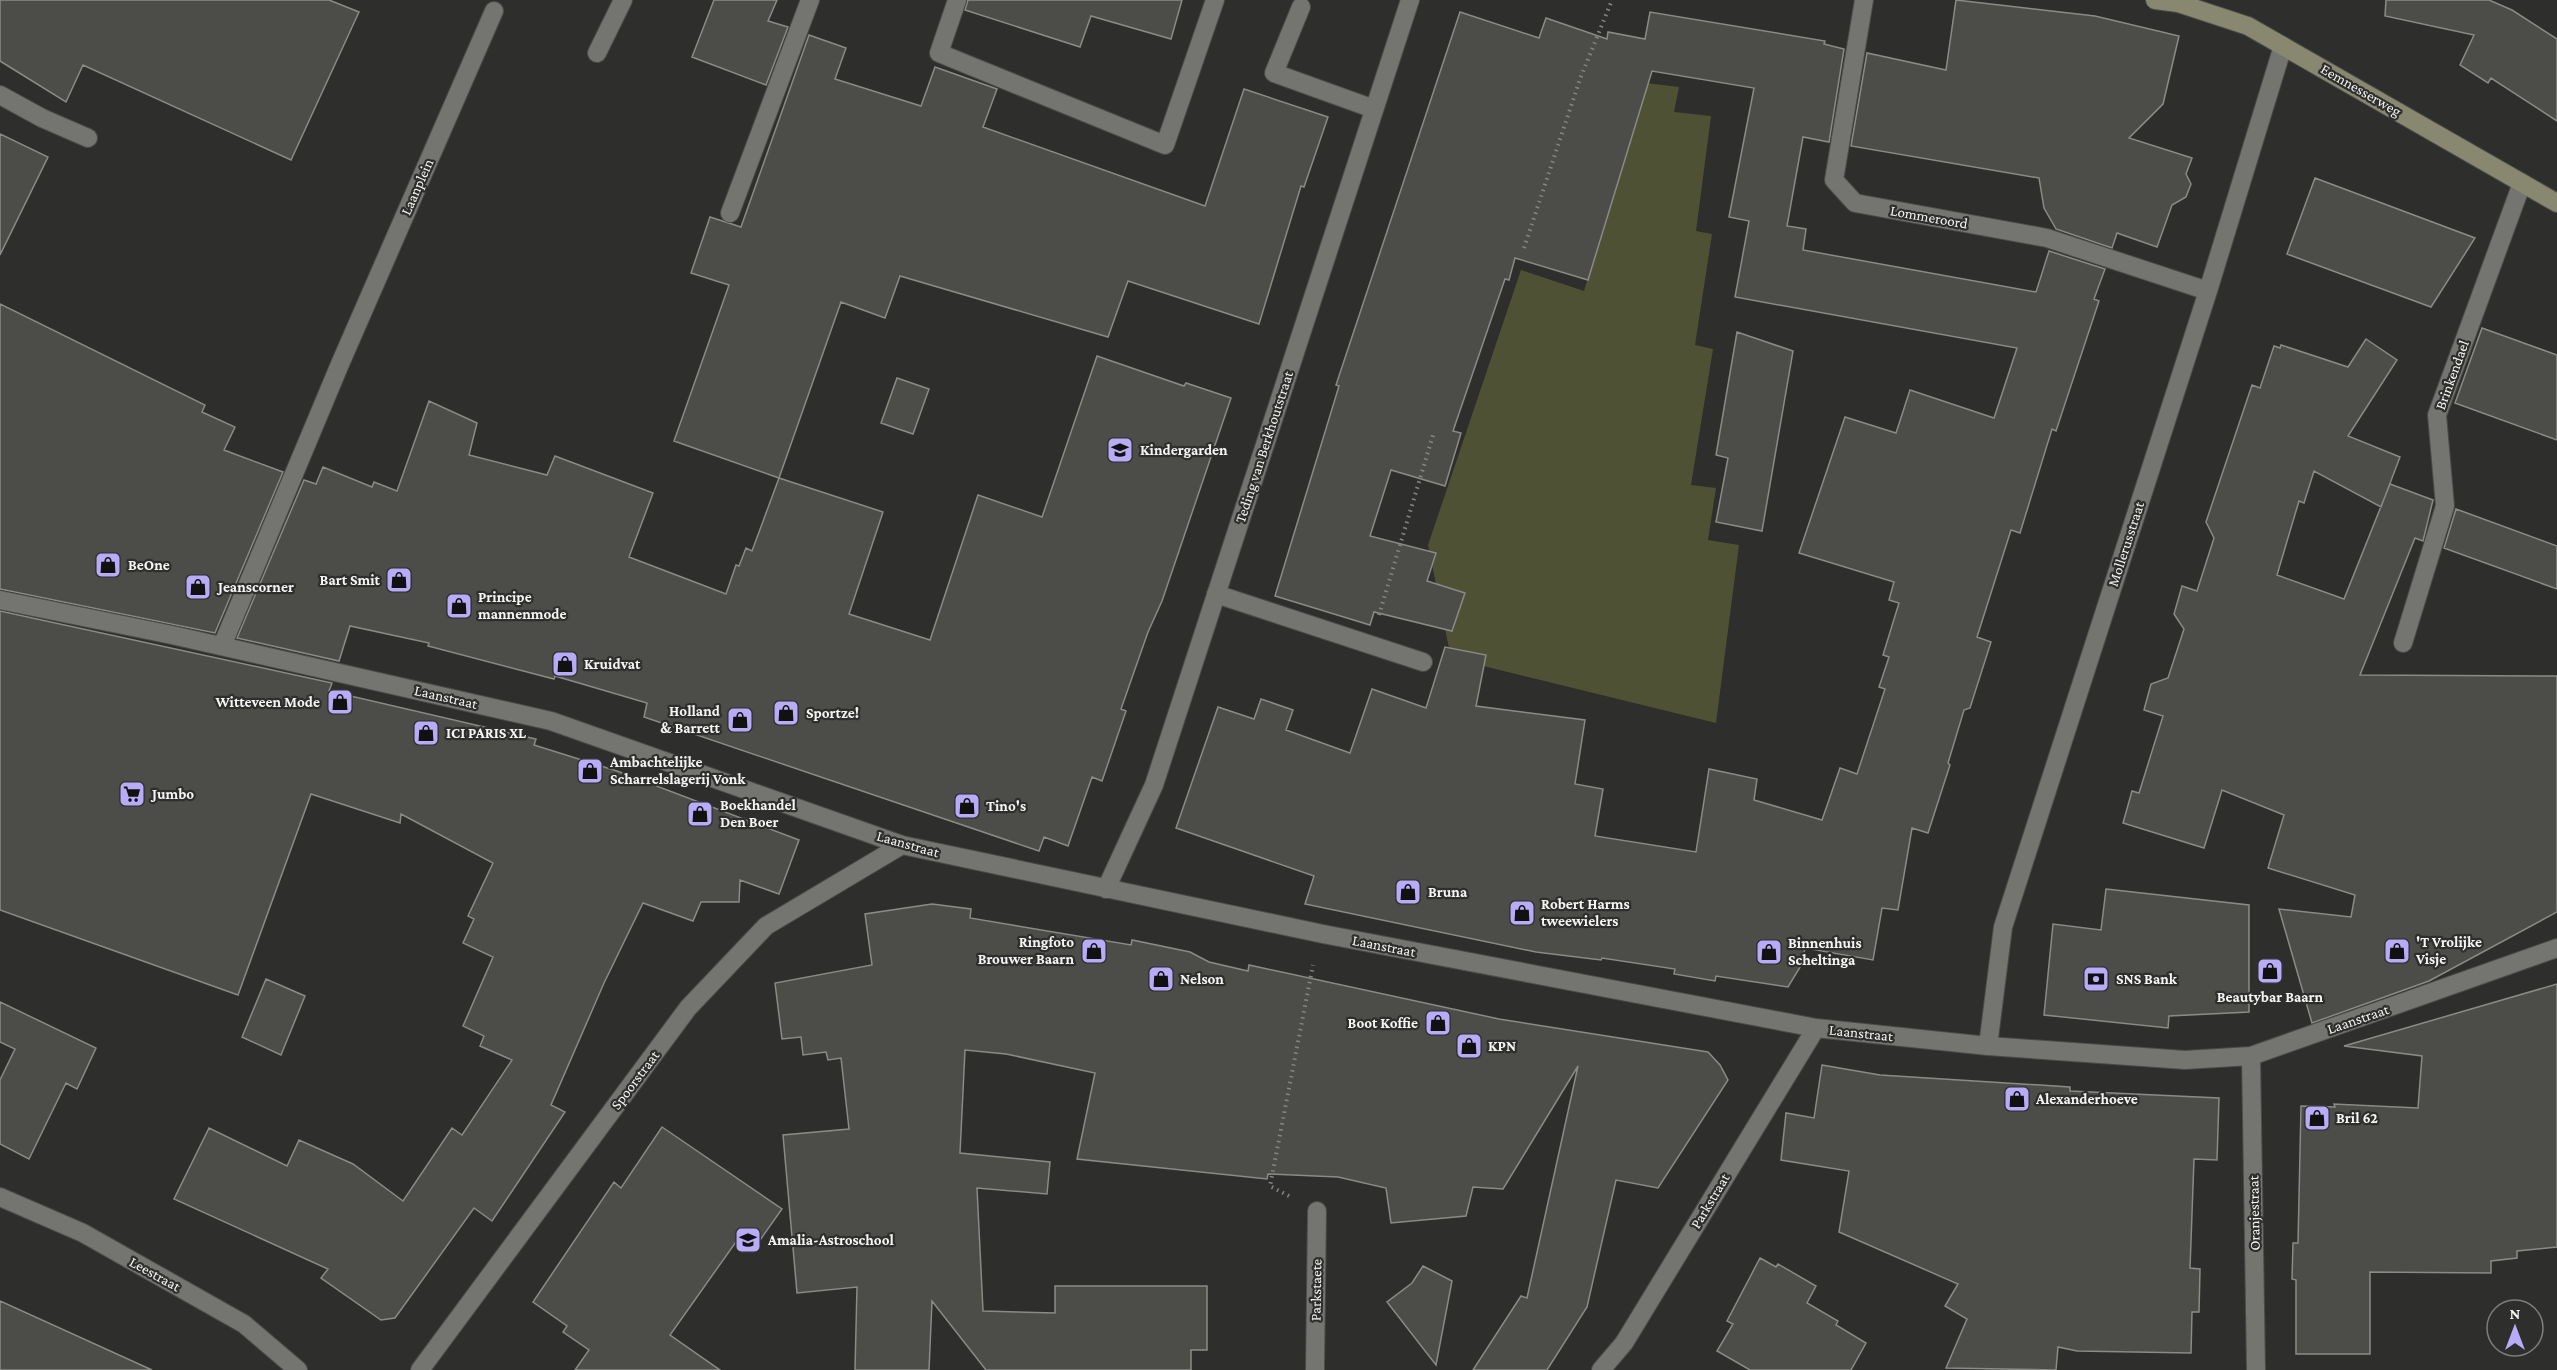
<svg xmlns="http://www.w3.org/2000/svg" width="2557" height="1370" font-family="'Crimson Pro',serif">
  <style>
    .green { fill: #4f5135 }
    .building { fill: #4c4c49; stroke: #8a8a87; stroke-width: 1.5 }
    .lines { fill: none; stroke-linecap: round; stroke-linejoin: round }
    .lane-casing { stroke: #4b4c4a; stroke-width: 20 }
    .street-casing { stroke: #4b4c4a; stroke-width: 20 }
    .secondary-casing { stroke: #4b4c4a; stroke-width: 20 }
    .path { stroke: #858583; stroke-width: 4; stroke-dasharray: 1.5 4.5; stroke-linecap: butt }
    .lane { stroke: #747471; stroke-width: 18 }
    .street { stroke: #747471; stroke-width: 18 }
    .secondary { stroke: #87886f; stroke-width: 18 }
    .labels { text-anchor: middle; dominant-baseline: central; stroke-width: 4.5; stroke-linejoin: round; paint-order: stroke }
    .street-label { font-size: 15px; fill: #f4f4f3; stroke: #2e2e2c }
    .poi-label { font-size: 15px; font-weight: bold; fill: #f4f4f3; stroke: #2e2e2c; text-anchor: start }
  </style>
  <rect width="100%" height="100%" fill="#2e2e2c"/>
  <path class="green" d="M1646 83 1679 87 1674 112 1711 116 1696 231 1712 234 1695 345 1713 349 1691 485 1716 488 1708 540 1739 545 1716 723 1451 658 1428 545 1521 270 1584 291Z"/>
  <path class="building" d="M0 0H329L359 12 291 160 83 65 66 102 0 61Z
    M714 0H777L768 21 788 27 766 85 692 57Z
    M968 0H1182L1171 39 1091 16 1080 47 965 10Z
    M1956 0 2095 16 2179 36 2163 104 2129 138 2192 158 2186 174 2191 184 2186 197 2172 205 2157 247 2117 233 2112 248 2056 229 2044 208 2039 178 1851 146 1867 53 1946 70Z
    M2386 0H2489L2512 10 2557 39V121L2491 78 2488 83 2460 65 2474 35 2385 16Z
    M1460 12 1539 38 1546 18 1607 39 1608 32 1645 39 1650 12 1825 41 1824 44 1844 49 1829 142 1803 137 1787 226 1806 229 1803 250 2036 292 2049 251 2105 269 2094 299 2099 301 2056 431 2052 429 2020 533 2011 530 1977 637 1991 642 1970 708 1964 710 1948 763 1950 765 1928 833 1912 828 1898 910 1882 908 1873 960 1805 948 1802 964 1788 987 1716 976 1715 981 1674 974 1675 969 1602 958 1601 960 1536 952 1305 904 1314 876 1176 828 1218 707 1254 719 1261 699 1293 710 1286 730 1350 753 1372 689 1426 708 1445 647 1486 655 1476 706 1585 720 1575 784 1603 789 1595 836 1696 852 1709 769 1757 779 1754 800 1822 820 1840 768 1857 774 1885 689 1879 687 1889 657 1883 655 1899 603 1889 600 1894 582 1799 553 1845 417 1896 433 1910 390 1994 418 2017 348 1735 297 1749 221 1729 217 1754 88 1652 71 1588 280 1515 258 1509 280 1505 279 1453 431 1461 433 1445 486 1391 470 1370 536 1436 553 1427 581 1465 593 1452 631 1374 612 1370 625 1275 596 1339 386 1336 385Z
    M809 35 846 48 835 79 921 106 935 67 997 89 983 127 1205 206 1244 89 1328 117 1304 187 1301 186 1259 324 1128 281 1108 337 900 276 885 318 841 302 779 478 883 512 849 614 930 640 978 495 1042 517 1097 356 1184 386 1186 383 1231 398 1162 601 1148 632 1121 709 1126 711 1102 781 1092 777 1068 846 1044 837 1039 851 644 717 647 703 555 676 554 679 428 646 429 643 350 626 339 661 237 638 304 480 316 484 323 467 372 487 374 482 397 491 429 401 477 423 469 455 547 475 555 456 653 493 629 557 726 594 736 565 739 566 746 548 752 551 779 478 674 441 729 285 691 273 710 217 741 227Z
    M0 134 48 157 0 255Z
    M2315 178 2475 238 2431 307 2287 254Z
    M0 304 205 405 202 412 235 427 224 450 283 472 215 633 0 589Z
    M2482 328 2557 355V440L2455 403Z
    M1737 332 1793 351 1762 531 1716 522 1728 458 1716 455Z
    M2366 339 2397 360 2348 436 2400 457 2381 507 2314 471 2304 503 2299 501 2277 575 2344 599 2390 484 2433 500 2423 541 2415 538 2360 675 2557 676V912L2429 981 2312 1023 2279 909 2351 917 2355 895 2268 868 2284 815 2222 790 2204 848 2123 823 2132 791 2139 793 2163 716 2144 710 2151 684 2168 678 2184 629 2174 614 2182 586 2197 591 2214 538 2206 522 2252 385 2260 388 2274 346 2280 348 2281 345 2348 367Z
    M897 378 929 389 913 434 881 423Z
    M2456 509 2557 546V589L2444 548Z
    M0 611 332 683 329 691 536 739 534 745 617 771 799 840 779 894 740 880 739 902H701L693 921 643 903 604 983 551 1105 565 1112 492 1221 474 1208 395 1318 381 1320 321 1278 328 1269 174 1199 209 1128 287 1166 299 1140 353 1164 403 1201 452 1128 462 1135 512 1060 480 1046 484 1036 463 1026 493 957 463 943 474 919 468 916 493 863 401 814 400 823 311 794 238 995 0 910Z
    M2106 889 2249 905V1012L2169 1016 2168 1028 2044 1015 2053 924 2101 930Z
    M932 904 971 909 970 918 1131 945 1132 940 1190 952 1209 962 1248 971 1249 965 1499 1019 1708 1052 1720 1065 1728 1080 1658 1188 1616 1180 1587 1307 1547 1370H1473L1521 1296 1527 1298 1578 1066 1503 1189 1473 1187 1466 1216 1391 1223 1386 1188 1338 1177 1268 1174 1267 1179 1077 1159 1095 1073 1006 1054 965 1050 960 1153 1050 1162 1047 1194 977 1188 983 1311 1055 1313V1286H1207V1350H1191V1370H986L932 1301 929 1370H855L857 1287 797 1293 783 1135 849 1129 841 1058 828 1060 826 1052 803 1055 801 1037 782 1039 775 983 872 965 865 914Z
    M266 979 305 996 281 1055 242 1037Z
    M2557 984V1247L2517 1251V1258L2491 1261V1273L2370 1272V1354H2296V1280L2292 1279 2293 1243H2298L2301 1106 2335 1107 2334 1104 2418 1108 2422 1056 2344 1046Z
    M0 1002 96 1048 77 1089 66 1083 29 1159 0 1144V1080L15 1049 0 1042Z
    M1822 1065 1880 1075 2070 1087V1091L2219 1098 2217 1160 2194 1159 2190 1268 2200 1269 2199 1312H2192L2191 1353 2077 1351 2058 1347 2056 1370 1946 1368 1967 1319 1945 1306 1958 1284 1839 1232 1849 1171 1781 1160 1786 1113 1814 1118Z
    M662 1127 782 1209 753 1250 738 1239 670 1335 720 1370H575L589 1350 563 1332 567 1326 533 1302 614 1182 621 1188Z
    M1760 1258 1776 1267 1778 1264 1816 1286 1807 1303 1838 1321 1836 1325 1866 1343 1851 1370H1750L1717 1351 1733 1324 1727 1321Z
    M1423 1266 1452 1281 1436 1365 1387 1302 1412 1283Z
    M0 1301 152 1370H0Z"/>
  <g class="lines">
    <g class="lane-casing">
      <path id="lane" d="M957 0 939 53 1165 145 1215 0
        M1301 7 1274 73 1374 109
        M730 213 810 0
        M1216 594 1423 662
        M1315 1370 1317 1211"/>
    </g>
    <g class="street-casing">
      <path id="street" d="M1864 0 1834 180 1855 203 2047 238 2208 291
        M597 53 623 0
        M0 95 42 118 88 138
        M0 600 172 635 551 721 902 845 1323 934 1816 1028 1988 1046 2185 1060 2251 1056 2557 948
        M2403 643 2445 506 2437 415 2522 183
        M222 646 340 364 494 11
        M1106 889 1154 785 1410 0
        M1988 1046 2003 927 2208 291 2283 46
        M2251 1056 2256 1370
        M0 1197 83 1233 244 1324 298 1370
        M420 1370 688 1008 766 926 902 845
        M1601 1370 1624 1343 1816 1028"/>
    </g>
    <g class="secondary-casing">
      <path id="secondary" d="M2155 0 2178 3 2248 26 2557 203"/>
    </g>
    <path class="path" d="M1524 248 1580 79 1612 0
      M1379 615 1434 432
      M1289 1196 1270 1186 1313 965"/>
    <use href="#lane" class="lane"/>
    <use href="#street" class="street"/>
    <use href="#secondary" class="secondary"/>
  </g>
  <defs>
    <g id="school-square" transform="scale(1.35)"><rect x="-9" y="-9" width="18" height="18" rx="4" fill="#b8abf7" stroke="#2e2e2c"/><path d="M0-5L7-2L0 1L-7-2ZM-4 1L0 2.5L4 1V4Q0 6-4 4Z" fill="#111"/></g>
    <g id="shop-square" transform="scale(1.35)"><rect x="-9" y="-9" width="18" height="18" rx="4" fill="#b8abf7" stroke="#2e2e2c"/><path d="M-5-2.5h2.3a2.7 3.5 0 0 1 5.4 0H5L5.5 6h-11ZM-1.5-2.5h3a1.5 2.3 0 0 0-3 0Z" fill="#111"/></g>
    <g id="supermarket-square" transform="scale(1.35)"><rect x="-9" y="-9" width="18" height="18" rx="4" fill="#b8abf7" stroke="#2e2e2c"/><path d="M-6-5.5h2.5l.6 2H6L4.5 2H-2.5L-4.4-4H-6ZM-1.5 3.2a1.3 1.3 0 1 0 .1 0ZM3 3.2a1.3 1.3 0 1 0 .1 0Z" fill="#111"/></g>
    <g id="bank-square" transform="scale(1.35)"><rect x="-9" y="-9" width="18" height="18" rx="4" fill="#b8abf7" stroke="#2e2e2c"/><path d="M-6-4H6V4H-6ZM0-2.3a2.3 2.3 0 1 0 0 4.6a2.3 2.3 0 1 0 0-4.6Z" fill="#111"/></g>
  </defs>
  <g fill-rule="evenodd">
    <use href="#school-square" x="1120" y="450"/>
    <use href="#shop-square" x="108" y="565"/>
    <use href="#shop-square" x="399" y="580"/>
    <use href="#shop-square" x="198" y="587"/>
    <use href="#shop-square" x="459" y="606"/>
    <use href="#shop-square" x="565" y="664"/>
    <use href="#shop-square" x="340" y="702"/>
    <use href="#shop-square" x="786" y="713"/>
    <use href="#shop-square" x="740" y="720"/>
    <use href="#shop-square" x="426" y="733"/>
    <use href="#shop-square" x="590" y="771"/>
    <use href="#supermarket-square" x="132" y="794"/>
    <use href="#shop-square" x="967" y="806"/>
    <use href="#shop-square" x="700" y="814"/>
    <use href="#shop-square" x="1408" y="892"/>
    <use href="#shop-square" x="1522" y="913"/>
    <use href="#shop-square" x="1094" y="951"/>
    <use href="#shop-square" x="2397" y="951"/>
    <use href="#shop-square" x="1769" y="952"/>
    <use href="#shop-square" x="2270" y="971"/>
    <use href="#shop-square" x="1161" y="979"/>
    <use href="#bank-square" x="2096" y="979"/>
    <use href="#shop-square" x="1438" y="1023"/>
    <use href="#shop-square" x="1469" y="1046"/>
    <use href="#shop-square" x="2017" y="1099"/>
    <use href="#shop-square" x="2317" y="1118"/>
    <use href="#school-square" x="748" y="1240"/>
  </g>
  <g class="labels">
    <g class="street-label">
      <text transform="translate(2361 90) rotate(30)">Eemnesserweg</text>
      <text transform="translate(417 187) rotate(-66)">Laanplein</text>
      <text transform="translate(1929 217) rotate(10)">Lommeroord</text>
      <text transform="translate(2452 375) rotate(-70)">Brinkendael</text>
      <text transform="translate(1264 447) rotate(-72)">Teding van Berkhoutstraat</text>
      <text transform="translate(2126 544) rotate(-72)">Mollerusstraat</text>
      <text transform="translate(446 697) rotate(13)">Laanstraat</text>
      <text transform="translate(908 844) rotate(16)">Laanstraat</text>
      <text transform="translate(1384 946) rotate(11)">Laanstraat</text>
      <text transform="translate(2358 1019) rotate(-19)">Laanstraat</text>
      <text transform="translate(1861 1033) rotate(6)">Laanstraat</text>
      <text transform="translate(635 1080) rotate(-53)">Spoorstraat</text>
      <text transform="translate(1710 1201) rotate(-59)">Parkstraat</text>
      <text transform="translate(2254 1213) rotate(-91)">Oranjestraat</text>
      <text transform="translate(155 1274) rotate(29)">Leestraat</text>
      <text transform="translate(1316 1290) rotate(-89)">Parkstaete</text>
    </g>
    <g class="poi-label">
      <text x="1140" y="450">Kindergarden</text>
      <text x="128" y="565">BeOne</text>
      <text x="380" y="580" text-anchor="end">Bart Smit</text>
      <text x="218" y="587">Jeanscorner</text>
      <text x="478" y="597">Principe<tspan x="478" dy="17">mannenmode</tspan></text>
      <text x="584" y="664">Kruidvat</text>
      <text x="320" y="702" text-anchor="end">Witteveen Mode</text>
      <text x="720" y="711" text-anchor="end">Holland<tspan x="720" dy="17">&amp; Barrett</tspan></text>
      <text x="806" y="713">Sportze!</text>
      <text x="446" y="733">ICI PARIS XL</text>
      <text x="610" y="762">Ambachtelijke<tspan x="610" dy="17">Scharrelslagerij Vonk</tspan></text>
      <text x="152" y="794">Jumbo</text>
      <text x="720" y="805">Boekhandel<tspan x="720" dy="17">Den Boer</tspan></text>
      <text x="986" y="806">Tino's</text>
      <text x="1428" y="892">Bruna</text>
      <text x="1541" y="904">Robert Harms<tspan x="1541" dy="17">tweewielers</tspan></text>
      <text x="1074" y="942" text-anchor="end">Ringfoto<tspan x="1074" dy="17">Brouwer Baarn</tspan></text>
      <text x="2416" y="942">'T Vrolijke<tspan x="2416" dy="17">Visje</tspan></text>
      <text x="1788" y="943">Binnenhuis<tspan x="1788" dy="17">Scheltinga</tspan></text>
      <text x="1180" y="979">Nelson</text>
      <text x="2116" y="979">SNS Bank</text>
      <text x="2270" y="997" text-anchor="middle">Beautybar Baarn</text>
      <text x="1418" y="1023" text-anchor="end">Boot Koffie</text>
      <text x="1488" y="1046">KPN</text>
      <text x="2036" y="1099">Alexanderhoeve</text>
      <text x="2336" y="1118">Bril 62</text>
      <text x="768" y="1240">Amalia-Astroschool</text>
    </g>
  </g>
  <g transform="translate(2515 1328)"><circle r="28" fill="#2e2e2c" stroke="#7d7d7c" stroke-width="1.5"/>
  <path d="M0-4.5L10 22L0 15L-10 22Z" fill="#b8abf7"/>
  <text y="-9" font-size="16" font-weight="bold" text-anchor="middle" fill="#f4f4f3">N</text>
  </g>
</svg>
